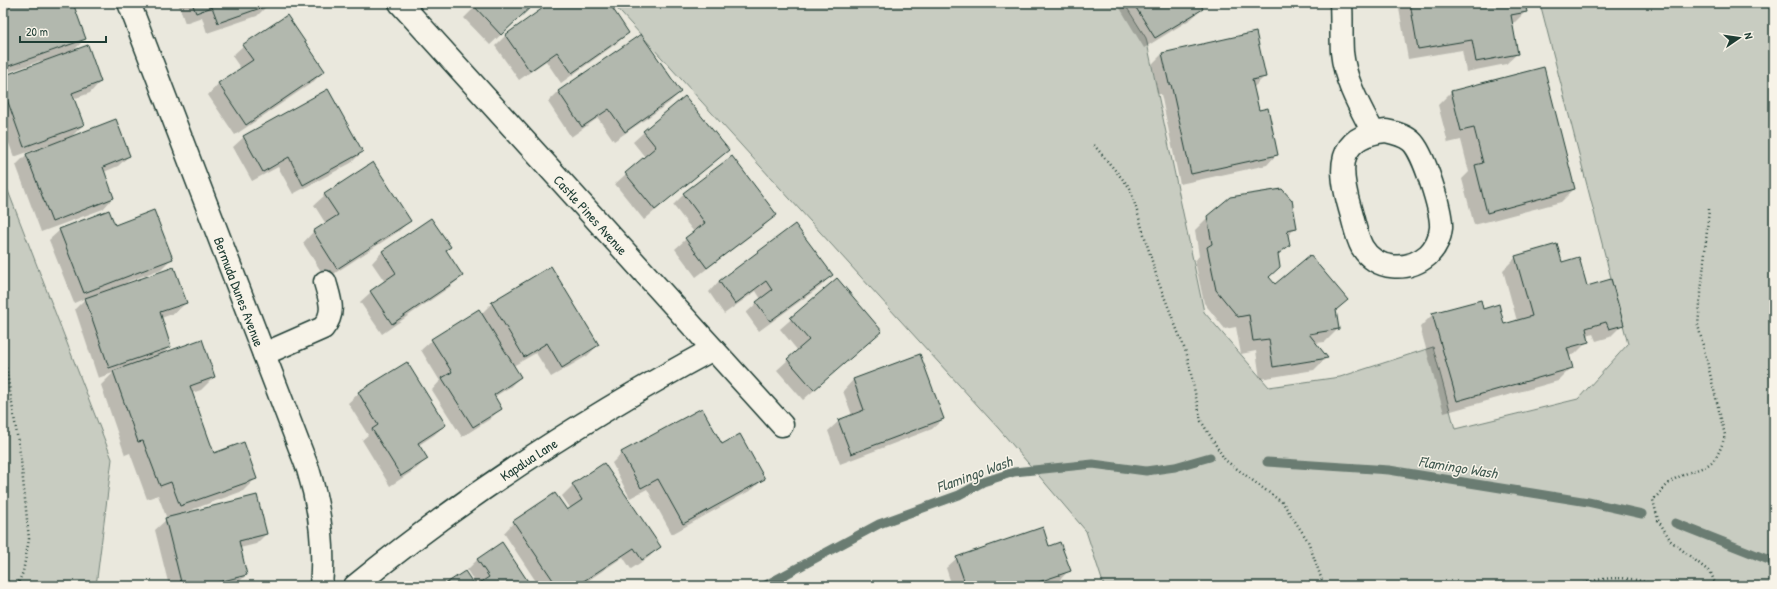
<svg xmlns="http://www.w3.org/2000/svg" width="1777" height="589" font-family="'Patrick Hand',sans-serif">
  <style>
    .green { fill: #c8ccc1; stroke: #74847a }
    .shadow { fill: #0003 }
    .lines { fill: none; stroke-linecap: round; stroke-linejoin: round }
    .stream { stroke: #6a7c72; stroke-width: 9 }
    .building { fill: #b2b8ae; stroke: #1f3d34 }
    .minor-casing { stroke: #1f3d34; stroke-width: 25 }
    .path { stroke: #1f3d34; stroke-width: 2.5; stroke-dasharray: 1 3; stroke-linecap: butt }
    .minor { stroke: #f7f3e8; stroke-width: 22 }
    .labels { text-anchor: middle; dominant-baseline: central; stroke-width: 3; stroke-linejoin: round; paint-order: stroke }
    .street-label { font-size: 14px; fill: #1f3d34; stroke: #f7f3e8 }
    .water-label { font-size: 15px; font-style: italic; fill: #445c53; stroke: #f7f3e8 }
  </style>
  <rect width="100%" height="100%" fill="#eae8dd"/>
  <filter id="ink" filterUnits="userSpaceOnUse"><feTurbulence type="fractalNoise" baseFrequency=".025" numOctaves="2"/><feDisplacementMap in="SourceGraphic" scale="8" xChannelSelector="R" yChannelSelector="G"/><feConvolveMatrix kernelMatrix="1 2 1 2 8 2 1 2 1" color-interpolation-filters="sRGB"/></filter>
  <g filter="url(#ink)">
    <path class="green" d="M612 3H1124L1146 38 1204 312 1269 387 1340 377 1433 347 1455 429 1578 399 1628 344 1540 3H1774V586H1104L1086 531 999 429Z
      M3 178 112 459 96 586H3Z"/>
    <path class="shadow" d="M3 3H72L85 39 72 52 100 82 90 93 73 99 83 125 70 138 129 156 118 166 104 172 113 198 103 209 41 232 16 165 26 155 44 148V146L14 157 3 127V77L40 63V61L3 74Z
      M178 3H267L268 5 257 16 207 33 202 17 185 23Z
      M479 3H534L490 45 464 18Z
      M552 3H607L628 33 617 43 561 83 546 61 519 80 495 46 505 36Z
      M1117 3H1198L1202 9 1191 19 1144 48Z
      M1398 3H1524L1526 11 1515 22 1511 23 1517 54 1506 64 1466 72 1462 50 1408 59Z
      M640 35 680 92 669 103 614 141 598 118 571 137 548 102 558 92Z
      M243 46 324 71 313 82 235 135 208 95 218 84 241 69 232 56Z
      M1162 54 1264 77 1253 88 1258 112 1277 154 1267 165 1180 184 1161 94H1158L1152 64Z
      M1543 69 1574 189 1561 202 1474 225 1462 179 1469 172 1461 140 1448 143 1438 105 1451 92Z
      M644 132 727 150 644 220 615 184 645 157 633 142Z
      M244 137 362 152 351 163 293 194 278 167 252 181 233 147Z
      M731 157 775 215 765 225 696 277 675 249 694 232 673 205 684 194Z
      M325 195 409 221 399 231 326 279 303 243 313 232 326 224 314 205Z
      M1208 217 1295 228 1288 236 1289 244 1278 255 1279 267 1268 278 1275 286 1347 300 1335 311 1338 329 1325 342 1315 343 1327 357 1314 370 1260 379 1256 351 1241 354 1236 327 1225 329 1204 303 1195 261 1199 256 1195 230Z
      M431 219 450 247 445 251 462 276 451 286 382 334 360 302 371 292 385 282 372 263 382 252Z
      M114 226 172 258 161 269 127 282 128 284 186 303 175 313 161 318 170 346 161 355 214 377 201 390 192 393 214 454 256 478 243 491 180 514 266 534 256 544 240 548 246 575 236 585 169 586 155 530 167 519 158 495 147 499 130 453 125 455 101 385 113 373 98 378 75 309 86 298 74 303 49 240 60 230Z
      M1516 257 1587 287 1623 324 1610 337 1596 341 1593 334 1587 336 1588 341 1575 354 1568 356 1571 368 1558 381 1444 413 1420 327 1433 314 1483 310 1504 325 1517 321 1503 270Z
      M831 275 821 286 759 331 746 313 761 299 756 291 724 314 709 292 719 281Z
      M837 279 881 331 803 400 777 370 798 351 780 329Z
      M492 303 598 345 587 356 551 377 536 353 513 366 520 377 510 387 494 397 501 408 490 419 462 437 432 390 440 381 421 350 432 340 481 314Z
      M919 356 943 419 932 429 840 464 828 431 839 421 852 415 843 391 853 380Z
      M359 393 445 425 434 435 419 445 427 459 416 469 390 486 362 440 368 435 348 403Z
      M721 445 763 479 753 489 672 534 647 489 630 498 612 463 622 453Z
      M573 485 660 546 649 557 631 569 623 557 580 586H539L504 533 514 522 567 512 571 509 562 496Z
      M501 543 530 586H477L467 570 477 560Z
      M1049 547 1069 570 1059 581 1044 586H952L946 568 957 558Z"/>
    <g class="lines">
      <path class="stream" d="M1267 462 1389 470 1588 502 1642 514
        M1675 523 1774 562
        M764 586 879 524 959 495 983 482 1014 472 1093 464 1146 471 1175 467 1210 457"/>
    </g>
    <path class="building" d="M3 3H73L86 39 3 68Z
      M192 3H268L269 5 218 23 212 7 196 13Z
      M478 3H535L501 35 474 6Z
      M550 3H609L629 33 572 73 557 52 530 71 505 35Z
      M1133 3H1200L1203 9 1155 38Z
      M1410 3H1525L1527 12 1511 15 1518 54 1476 62 1472 40 1418 49Z
      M287 15 325 71 246 125 218 83 253 60 242 45Z
      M1256 32 1266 77 1252 80 1259 110 1268 108 1278 155 1191 174 1171 84H1169L1162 53Z
      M641 34 681 92 625 132 609 109 582 127 558 91Z
      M88 45 101 82 72 93 84 125 24 147 3 88V76Z
      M1544 67 1575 189 1487 213 1475 165 1483 163 1474 128 1461 131 1451 91Z
      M328 89 363 152 303 185 289 157 263 172 243 136Z
      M685 96 729 150 655 210 625 173 656 147 643 131Z
      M116 119 130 156 103 167 114 198 52 222 26 154Z
      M732 156 777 215 707 268 685 238 705 223 683 193Z
      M373 162 411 221 337 269 313 231 338 215 324 194Z
      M1282 189 1292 200 1297 228 1287 230 1290 245 1278 254 1280 267 1269 277 1275 284 1310 255 1348 300 1336 310 1339 329 1309 334 1328 358 1273 367 1269 339 1253 341 1249 315 1238 317 1216 290 1207 247 1212 244 1207 216 1230 197Z
      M109 210 115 225 154 210 173 259 84 293 59 229Z
      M431 218 451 247 446 250 463 276 392 324 370 291 396 273 382 251Z
      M795 224 833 275 770 321 756 302 772 290 766 281 735 304 719 281Z
      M1557 244 1562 262 1579 257 1587 286 1611 279 1624 325 1609 329 1606 322 1586 328 1589 342 1567 348 1573 368 1457 401 1432 313 1481 300 1483 309 1499 304 1504 324 1532 316 1515 256Z
      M551 266 599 345 562 368 547 343 524 357 491 302Z
      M174 267 187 303 160 312 171 347 109 368 85 298Z
      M837 278 882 331 814 390 787 359 809 340 790 318Z
      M479 309 521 377 494 395 502 409 473 427 442 378 452 372 431 339Z
      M202 339 215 377 190 386 214 453 244 442 257 479 180 506 171 482 160 486 143 441 138 442 113 371Z
      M920 354 944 419 851 454 838 420 864 410 853 379Z
      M407 362 446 425 418 443 428 459 401 476 372 429 378 425 358 392Z
      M702 408 722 444 740 434 765 479 683 524 658 479 641 488 621 452Z
      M604 463 661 547 642 560 634 548 576 586H557L513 521 555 493 567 510 582 500 572 484Z
      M257 495 267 534 239 541 247 575 203 586H182L165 518Z
      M1043 527 1049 546 1060 542 1071 571 1027 586H1009L1007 580 990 586H966L956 557Z
      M502 542 531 586H442L465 571 475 586 489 577 477 559Z"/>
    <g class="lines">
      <g class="minor-casing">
        <g id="minor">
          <path id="s1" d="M129 3 308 469C320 508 325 545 321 586"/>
          <path id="s2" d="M400 3 782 425"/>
          <path d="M1341 3C1342 19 1341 36 1342 52 1345 82 1360 107 1373 132"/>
          <path d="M1386 131C1395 133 1404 135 1411 141 1424 152 1442 212 1441 228 1440 238 1435 248 1428 255 1408 272 1376 271 1362 247 1356 236 1354 222 1350 209 1339 170 1335 136 1386 131Z"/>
          <path d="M264 354 323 328C336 312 330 300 325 282"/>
          <path id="s3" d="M355 586C468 493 585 418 713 349"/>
        </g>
      </g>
      <path class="path" d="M1094 145 1130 188 1158 281 1187 355 1201 421 1225 460 1283 503 1308 541 1324 586
        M1709 209 1698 325 1725 435C1714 475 1702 463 1673 480 1666 485 1659 494 1653 500L1658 520 1671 541 1711 573 1716 586
        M3 348 21 460 29 539 23 572 17 586
        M1576 586C1604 576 1629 575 1656 586"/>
      <use href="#minor" class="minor"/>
    </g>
  </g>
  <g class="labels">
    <g class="street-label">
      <text stroke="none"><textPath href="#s2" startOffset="285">Castle Pines Avenue</textPath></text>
      <text stroke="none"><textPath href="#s1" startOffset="309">Bermuda Dunes Avenue</textPath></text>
      <text stroke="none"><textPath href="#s3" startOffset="215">Kapalua Lane</textPath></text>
    </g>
    <g class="water-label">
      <text transform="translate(1458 467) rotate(9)">Flamingo Wash</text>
      <text transform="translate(974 474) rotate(-20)">Flamingo Wash</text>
    </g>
  </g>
  <rect width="1777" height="589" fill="none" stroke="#f7f3e8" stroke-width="16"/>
  <rect x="8" y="8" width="1761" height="573" fill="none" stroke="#1f3d34" stroke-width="1.5" filter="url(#ink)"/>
  <g transform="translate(1739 38) rotate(77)" stroke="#f7f3e8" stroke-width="3" paint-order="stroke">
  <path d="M0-3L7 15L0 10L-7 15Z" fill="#1f3d34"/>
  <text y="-6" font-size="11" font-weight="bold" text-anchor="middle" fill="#1f3d34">N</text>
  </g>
  <path d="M20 36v6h86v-6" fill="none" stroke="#1f3d34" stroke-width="2"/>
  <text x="26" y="36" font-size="12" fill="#1f3d34" stroke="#f7f3e8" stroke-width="3" paint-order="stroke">20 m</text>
</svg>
